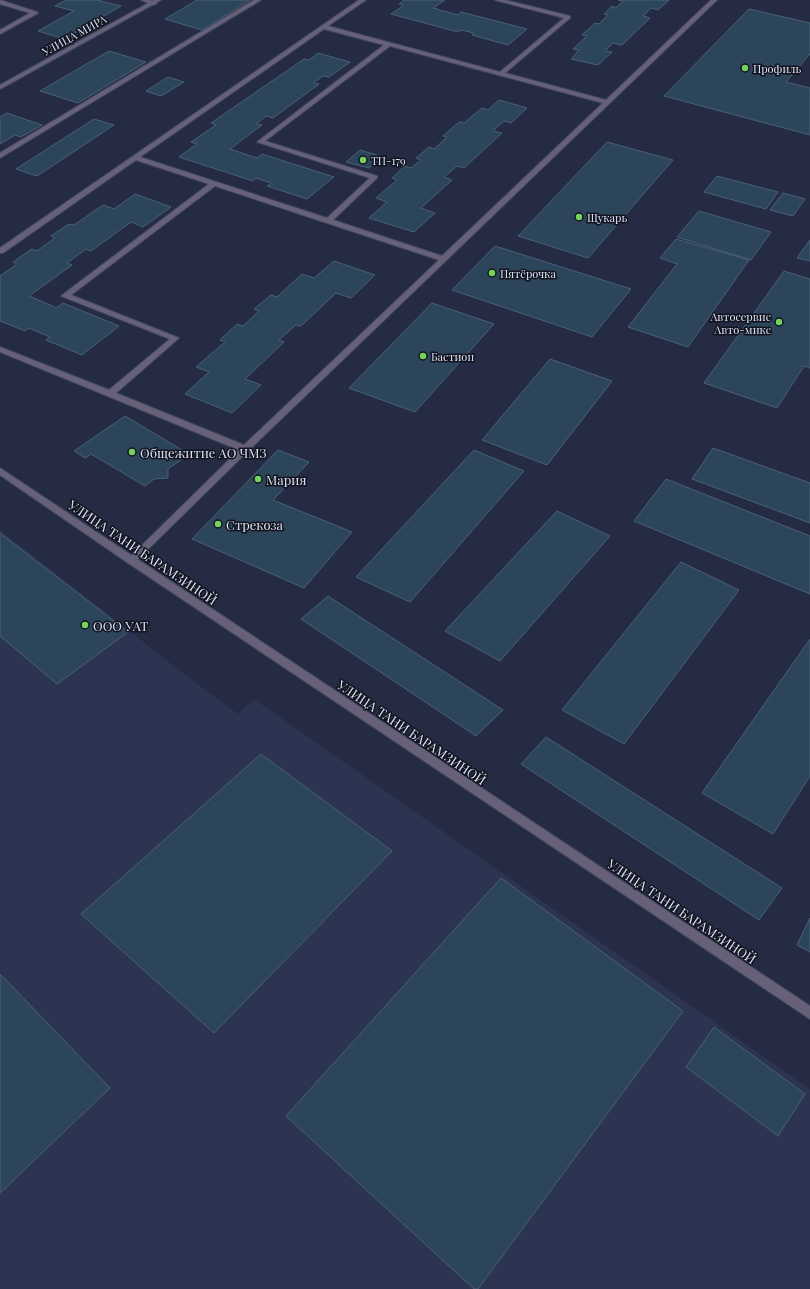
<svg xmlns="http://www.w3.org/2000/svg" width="810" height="1289" font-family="'Playfair Display',serif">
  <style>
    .built { fill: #2c3451 }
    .building { fill: #2d455a; stroke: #486177 }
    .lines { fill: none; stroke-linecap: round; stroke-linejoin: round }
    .service-casing { stroke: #42485f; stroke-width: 2 }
    .minor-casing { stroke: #42485f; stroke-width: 2 }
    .tertiary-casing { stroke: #42485f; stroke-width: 2 }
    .service { fill: #676079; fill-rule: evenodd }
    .minor { fill: #676079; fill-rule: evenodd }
    .tertiary { fill: #676079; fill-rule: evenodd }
    .poi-dot { fill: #75d25b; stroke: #11141f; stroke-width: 1.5 }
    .labels { text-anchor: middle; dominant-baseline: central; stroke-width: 3; stroke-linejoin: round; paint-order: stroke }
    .far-street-label { font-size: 11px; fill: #dee3f4; stroke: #11141f }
    .far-poi-label { font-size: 11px; fill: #dee3f4; stroke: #11141f; text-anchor: start }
    .poi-label { font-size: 13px; fill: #dee3f4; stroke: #11141f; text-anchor: start }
    .street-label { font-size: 13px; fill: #dee3f4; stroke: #11141f }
  </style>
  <rect width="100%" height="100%" fill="#242b43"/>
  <path class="built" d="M0 530 135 635 176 668 238 714 254 699 810 1089V1289H0Z"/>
  <path class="building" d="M66 0H97L121 6 64 39 38 31 74 11 55 6Z
    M197 0H250L202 30 165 19Z
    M404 0H445L433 8 458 15 461 12 527 29 508 45 472 35 474 33 461 30 458 32 391 14 404 5 399 4Z
    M618 0H669L658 10 651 8 643 16 650 18 622 45 613 43 605 51 612 52 598 65 571 59 579 50 573 49 587 36 582 35 595 23 599 24 608 15 604 14 612 6 616 8 623 1Z
    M749 9 810 23V54L786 82 810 88V135L664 96Z
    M109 51 146 62 78 103 40 91Z
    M318 53 350 62 329 77 323 76 313 83 319 84 273 118 266 116 256 124 262 125 230 149 257 158 262 154 334 177 307 199 267 186 271 183 256 178 253 181 179 157 197 144 191 142 216 125 211 123 304 59 309 60Z
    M168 77 184 82 161 96 146 91Z
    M499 100 527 108 511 123 504 121 493 131 502 133 464 168 457 166 444 177 452 180 421 208 435 213 414 232 369 218 387 202 376 198 397 180 392 178 405 166 411 168 421 160 416 158 429 147 434 149 447 137 443 136 459 122 464 123 482 108 488 110Z
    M7 113 42 125 21 137 15 135 0 144V117Z
    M94 119 114 125 37 176 16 169Z
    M607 142 673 160 588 258 518 236Z
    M360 150 383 157 369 168 346 162Z
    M717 176 778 192 766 209 704 192Z
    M783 193 805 199 793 216 770 210Z
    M135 194 171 207 143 227 131 222 91 251 86 249 67 263 72 265 29 296 57 308 63 303 119 326 82 355 46 340 50 337 29 328 25 331 0 321V276L17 264 13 262 32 249 37 251 55 238 51 236 69 224 74 225 103 205 114 209Z
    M699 211 771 232 751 260 677 237Z
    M676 239 749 260 688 347 628 327 677 264 660 258Z
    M810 240V261L797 258Z
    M495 246 631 289 592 337 452 290Z
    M334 261 375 275 351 298 336 293 301 326 296 325 279 340 284 342 245 379 261 385 232 413 185 394 209 372 196 367 225 342 220 340 237 324 243 326 259 311 254 309 271 295 277 297 302 274 314 278Z
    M784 271 810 279V368L804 366 777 408 704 383Z
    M432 303 494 324 415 412 349 388Z
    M550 359 612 381 547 465 482 440Z
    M125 416 189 454 168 469V478L154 479 145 486 91 454 85 458 74 451Z
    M713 448 810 483V523L692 479Z
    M278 450 309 462 273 500 352 532 304 588 192 539Z
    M474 450 524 471 410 602 356 577Z
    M666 479 810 536V594L634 521Z
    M557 511 610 536 500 661 445 631Z
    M0 533 128 632 57 684 0 636Z
    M681 562 739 590 624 744 562 710Z
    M328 596 503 710 476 736 301 619Z
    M810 639V776L773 834 702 793Z
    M546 737 782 888 759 920 521 764Z
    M261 754 392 851 214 1033 81 914Z
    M501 878 683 1011 478 1289H474L286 1116Z
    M810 918V952L797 945Z
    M0 974 110 1088 0 1193Z
    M714 1027 805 1094 778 1136 686 1067Z"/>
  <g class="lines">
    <g class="service-casing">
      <path id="service" d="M0 0 37 12 38 13 0 34V30L30 13 0 4Z
        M254 0H261L0 158V153Z
        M359 0H366L328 26 500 72 564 18 495 0H505L570 16V18L505 73 606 100 711 0H717L248 451 134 563H128L126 561 128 559 239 450 0 352V347L109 390 170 339 61 296 209 184 136 160 3 253H0V248ZM324 29 384 45 257 142 370 178 327 218 140 157ZM390 46 603 103 442 256 333 220 377 178V176L265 141ZM215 186 439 260 244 445 116 393 179 338 71 295Z"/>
    </g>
    <g class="minor-casing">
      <path id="minor" d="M141 0H150L157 3 154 5Z"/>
    </g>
    <g class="tertiary-casing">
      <path id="tertiary" d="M154 0H161L0 89V85Z
        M0 468 810 1006V1019L128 563 0 475Z"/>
    </g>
    <use href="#service" class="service"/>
    <use href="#minor" class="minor"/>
    <use href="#tertiary" class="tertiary"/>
  </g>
  <g class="poi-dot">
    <circle cx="745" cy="68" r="4"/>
    <circle cx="363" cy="160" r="4"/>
    <circle cx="579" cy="217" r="4"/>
    <circle cx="492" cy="273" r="4"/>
    <circle cx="779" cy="322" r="4"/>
    <circle cx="423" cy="356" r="4"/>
    <circle cx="132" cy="452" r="4"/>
    <circle cx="258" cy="479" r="4"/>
    <circle cx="218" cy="524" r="4"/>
    <circle cx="85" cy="625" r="4"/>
  </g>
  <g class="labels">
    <g class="far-street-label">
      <text transform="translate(74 35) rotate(-29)">УЛИЦА МИРА</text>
    </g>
    <g class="far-poi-label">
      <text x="753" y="68">Профиль</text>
      <text x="371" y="160">ТП-179</text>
      <text x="587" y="217">Щукарь</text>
      <text x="500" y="273">Пятёрочка</text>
      <text x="771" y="316" text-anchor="end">Автосервис<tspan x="771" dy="13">Авто-микс</tspan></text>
      <text x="431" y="356">Бастион</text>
    </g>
    <g class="poi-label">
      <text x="140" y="452">Общежитие АО ЧМЗ</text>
      <text x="266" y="479">Мария</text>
      <text x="226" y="524">Стрекоза</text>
      <text x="93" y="625">ООО УАТ</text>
    </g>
    <g class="street-label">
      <text transform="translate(143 552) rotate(34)">УЛИЦА ТАНИ БАРАМЗИНОЙ</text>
      <text transform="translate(412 732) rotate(34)">УЛИЦА ТАНИ БАРАМЗИНОЙ</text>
      <text transform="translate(682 911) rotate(34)">УЛИЦА ТАНИ БАРАМЗИНОЙ</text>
    </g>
  </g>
</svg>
